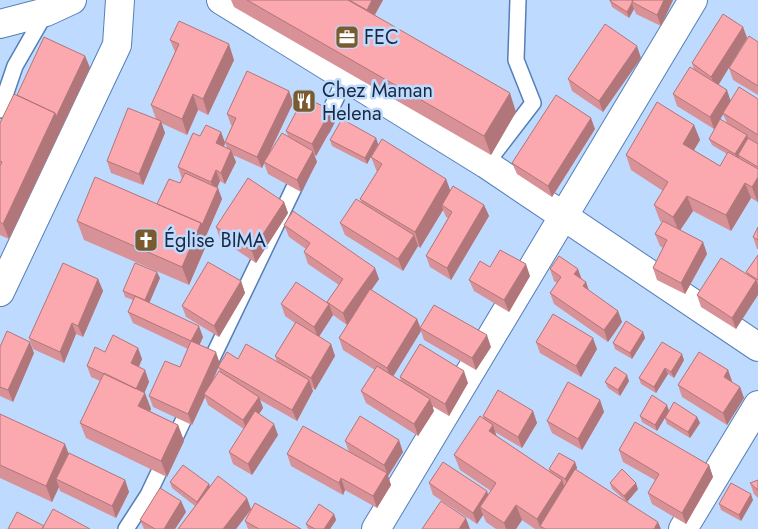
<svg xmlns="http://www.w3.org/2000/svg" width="758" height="529" font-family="Jost,sans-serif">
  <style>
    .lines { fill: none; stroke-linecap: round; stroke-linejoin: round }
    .service-casing { stroke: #557fb6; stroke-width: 18 }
    .minor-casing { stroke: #557fb6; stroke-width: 30 }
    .service { stroke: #fff; stroke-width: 15 }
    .minor { stroke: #fff; stroke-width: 28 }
    .wall { fill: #d89196 }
    .shaded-wall { fill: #b0767a }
    .building { fill: #fba9ae; stroke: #b0767a }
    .labels { text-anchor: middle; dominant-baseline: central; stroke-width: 5; stroke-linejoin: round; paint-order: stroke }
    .poi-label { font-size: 20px; fill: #192b42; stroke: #bedafe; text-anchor: start }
  </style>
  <rect width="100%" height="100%" fill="#bedafe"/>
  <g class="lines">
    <g class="service-casing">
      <path id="service" d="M0 110 15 66 46 12
        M322 128 346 77
        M486 164 533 103 516 60 518 0
        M207 369 303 169
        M126 529 148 495 191 404"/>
    </g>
    <g class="minor-casing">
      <path id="minor" d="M221 0 486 164 758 347
        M0 24 46 12 72 0
        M0 292 117 45 120 0
        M376 529 693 0
        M683 529 758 405"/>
    </g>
    <use href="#service" class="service"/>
    <use href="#minor" class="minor"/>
  </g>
  <path class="wall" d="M231 0H383L375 15 516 112 491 155 234 7Z
    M673 0 661 26 636 14 634 9 629 18 612 7 610 1Z
    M743 27 747 38 718 85 730 100 758 99V144L747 137 748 139 758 144V202L751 198 731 231 693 211 680 230 703 242 707 254 685 294 657 280 653 268 663 248 660 246 655 234 662 222 660 221 654 205 663 191 631 170 626 155 694 125 700 140 694 150 720 166 727 154 712 145 709 139 727 123 723 114 714 129 677 106 673 94 694 70 692 63Z
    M170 40 234 60 208 115 198 110 187 135 161 123 165 133 143 185 111 173 107 161 156 119 151 105 175 52Z
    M758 42V95L733 80 729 68Z
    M85 56 90 68 9 239 0 235V123L17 95Z
    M641 58 603 112 572 91 568 79Z
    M289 91 293 103 268 156 288 136 286 131 331 110 335 122 316 156 314 155 317 162 301 192 268 174 264 163 262 168 233 155 236 162 225 184 220 181 217 187 222 199 206 236 208 241 189 285 84 240 77 221 157 204 180 183 182 179 178 167 200 136 221 132 225 143 224 147 227 148 225 142 232 126 231 125 227 114Z
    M595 129 552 197 517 174 512 163Z
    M376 138 378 144 446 179 450 190 484 205 489 216 451 280 430 267 426 256 448 218 446 217 443 210 420 248 418 246 403 271 345 235 340 223 362 203 360 199 377 172 371 157 367 164 332 146 330 140Z
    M284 202 288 213 256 263 220 239 216 227Z
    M284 225 379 279 371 290 417 319 421 328 491 347 476 370 424 340 421 331 393 376 401 381 400 377 468 383 449 416 432 406 434 411 418 436 366 403 361 391 375 370 343 350 339 338 353 317 347 325 333 315 319 337 331 344 335 356 315 390 311 387 313 391 297 421 260 400 263 408 259 414 278 435 252 475 233 464 229 452 244 429 208 405 205 397 192 425 153 407 149 396 180 367 188 349 133 323 128 312 133 300 125 297 123 291 160 278 149 303 203 337 199 345 220 364 211 384 220 372 218 367 238 359 277 362 275 356 295 323 285 316 281 304 327 303 339 285 308 264 304 252 306 249 289 237Z
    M753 237 758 240V249H757Z
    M758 255V284H757L736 329 701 307 697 295 748 275 746 272Z
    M490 267 530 276 509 312 474 291 469 280Z
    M550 269 582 279 586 282 589 291 618 311 622 322 608 342 554 304 550 293 557 283 554 281Z
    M98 279 103 291 83 337 76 334 64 363 33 349 29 338Z
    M241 281 245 293 219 337 186 317 182 306Z
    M643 332 645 338 632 359 615 349 613 343Z
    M536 342 597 349 581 377 540 353Z
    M0 347 34 353 13 402 0 396Z
    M138 348 142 359 139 367 145 370 149 382 144 393 151 409 150 411 178 425 184 441 167 477 86 438 80 423 100 381 91 377 87 366 105 352Z
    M684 360 674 378 668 374 656 393 641 384 639 378Z
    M728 370 732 382 740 387 744 398 727 425 682 397 678 385Z
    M629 381 620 396 608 388 605 382Z
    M600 400 604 412 582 450 552 433 547 421Z
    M669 410 697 417 700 423 690 438 667 424 665 418 657 431 642 422 640 416Z
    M533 411 537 423 522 448 495 432 497 437 550 472 549 469 575 462 577 468 576 470 661 529H535L522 520 516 529H496L486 522 483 515 477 524 433 495 429 483 488 495 491 491 460 470 454 455 484 419 483 416Z
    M0 414 69 453 125 480 129 492 116 518 60 491 59 487 52 502 0 478Z
    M345 441 403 452 388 476 391 485 377 508 345 490 343 495 291 466 287 454 349 452Z
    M619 450 709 465 713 477 686 524 652 504 648 493 655 480 623 462Z
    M758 480V498L754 494 750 483Z
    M170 482 210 487 251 509 301 529H248L245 521 251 510 236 529H178L195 506 172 488Z
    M610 483 638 489 627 502 612 489Z
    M753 500 741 521 721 510 719 504Z
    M181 501 186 512 175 529H144L140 520Z
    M334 514 336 520 330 529H308L306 524Z"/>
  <path class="shaded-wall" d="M372 0H383L371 21 367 10Z
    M664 0H673L661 26 657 15Z
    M632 3 634 9 629 18 627 12Z
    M743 27 747 38 716 89 711 77Z
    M229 44 234 60 208 115 203 99Z
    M637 46 641 58 603 112 599 101Z
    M85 56 90 68 9 239 3 224 55 113Z
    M727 90 731 102 714 129 710 117Z
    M289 91 293 103 262 168 257 157Z
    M510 93 516 112 491 155 484 136Z
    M193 94 198 110 187 135 182 119Z
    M331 110 335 122 316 156 312 144Z
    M591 118 595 129 552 197 548 186Z
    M161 121 165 133 143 185 139 174Z
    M694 125 700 140 688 160 683 144Z
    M221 132 225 143 221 155 216 143Z
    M747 135 749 141 738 155 739 157 738 160 735 154Z
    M376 138 378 144 367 164 365 158Z
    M231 150 236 162 225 184 221 173Z
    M313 151 317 162 301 192 297 180Z
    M216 170 220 181 215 193 211 182Z
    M758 177V203L752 187Z
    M446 179 452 195 442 205 443 210 420 248 415 232Z
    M745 183 751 198 731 231 726 215Z
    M218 188 222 199 206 236 208 241 189 285 182 267 201 223Z
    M687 196 693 211 679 232 673 217Z
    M284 202 288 213 256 263 252 251Z
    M484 205 489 216 451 280 447 268Z
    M414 235 418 246 403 271 398 259Z
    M703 242 707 254 685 294 681 283Z
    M526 264 530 276 509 312 504 300Z
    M375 268 379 279 347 325 343 313Z
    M578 269 582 280 574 274Z
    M157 272 160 278 148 306 145 300Z
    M98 279 103 291 83 337 78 326Z
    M756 280 758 285V295L736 329 732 318Z
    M241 281 245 293 219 337 214 326Z
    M586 282 590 294 583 286Z
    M329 304 333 315 318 338 314 327Z
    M618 311 622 322 608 342 604 330Z
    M417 319 421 331 391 380 387 368Z
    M72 323 76 334 64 363 60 352Z
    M199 326 203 337 196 353 191 341Z
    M643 332 645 338 632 359 630 353Z
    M487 335 491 347 476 370 472 358Z
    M593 338 597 349 581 377 576 366Z
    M30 342 34 353 13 402 8 390Z
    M331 344 335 356 315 390 311 378Z
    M138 348 142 359 135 375 131 363Z
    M216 352 220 364 206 395 204 394 205 397 192 425 188 414Z
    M682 354 684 360 674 378 671 372Z
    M665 368 668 374 656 393 654 387Z
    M145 370 149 382 141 401 136 389Z
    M728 370 732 381 728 388 724 377Z
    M464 371 468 383 449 416 445 404Z
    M627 375 629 381 620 396 618 390Z
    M309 380 313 391 297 421 292 410Z
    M740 387 744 398 727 425 723 413Z
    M145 393 151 409 144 421 138 406Z
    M259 397 263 408 247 432 243 420Z
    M430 399 434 411 418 436 414 424Z
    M600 400 604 412 582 450 578 439Z
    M667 405 669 411 657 431 655 425Z
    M533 411 537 423 522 448 518 437Z
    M697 417 700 423 690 438 688 432Z
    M274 424 278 435 252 475 248 464Z
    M178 425 184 441 167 477 161 461Z
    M493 425 498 441 489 431Z
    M399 440 403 452 388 476 391 485 377 508 373 496 387 473 384 465Z
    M65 444 71 460 56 479 59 487 52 502 46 486Z
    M575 462 577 468 568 485 565 479Z
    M709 465 713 477 686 524 682 513Z
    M341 478 345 490 343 495 339 483Z
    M125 480 129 492 116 518 112 506Z
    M562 480 568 496 540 526 541 529 537 519Z
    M636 483 638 489 627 502 624 496Z
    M209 484 212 490 199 508 197 502Z
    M487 491 491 503 480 507 483 515 477 524 473 513Z
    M751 494 753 500 741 521 739 515Z
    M247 498 251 509 236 529H223Z
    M181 501 186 512 175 529H164Z
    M516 505 522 520 516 529H506L504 523Z
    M334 514 336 520 330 529H324Z
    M466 518 470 529H459Z
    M658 522 661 529H654Z"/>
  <path class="building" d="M247 0H348L510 93 484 136Z
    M349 0H372L367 10Z
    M610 0H633L632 2V3L627 12 610 1Z
    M633 0H664L657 15 632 2Z
    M723 14 743 27 711 77 692 63Z
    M179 21 229 44 203 99 193 94 182 119 151 105 179 44 170 40Z
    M605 24 637 46 599 101 568 79Z
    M749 36 758 42V86L729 68Z
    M44 37 85 56 56 117 55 113 17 95Z
    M690 67 727 90 710 117 673 94Z
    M247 71 289 91 257 157 225 142 236 118 227 114Z
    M739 87 758 99V135L723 113Z
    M14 94 55 113 3 224 0 222V166L2 162 0 161V123Z
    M556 95 591 118 548 186 512 163Z
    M304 97 331 110 312 144 286 131Z
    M657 102 694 125 683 144 720 166 728 152 758 169V177L752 187 745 183 726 215 687 196 673 217 654 205 668 182 626 155Z
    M128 108 161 121 139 174 107 161Z
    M342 119 376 138 365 158 330 140Z
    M720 119 747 135 735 154 709 139Z
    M206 125 221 132 216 143 231 150 221 173 216 170 211 182 178 167 193 133 200 136Z
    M282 133 313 151 297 180 264 162Z
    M748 138 758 144V167L738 155Z
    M382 139 446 179 415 232 360 199 382 164 371 157Z
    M185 173 218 188 202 225 201 223 157 204 169 179 180 183Z
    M95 177 201 223 182 267 77 221Z
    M248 178 284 202 252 251 216 227Z
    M453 186 484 205 447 268 426 256 452 212 442 205Z
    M356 199 414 235 398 259 340 223Z
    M293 211 375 268 343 313 327 302 343 279 304 252 310 243 284 225Z
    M663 221 703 242 681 283 653 268 667 240 655 234Z
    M758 227V240L753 237Z
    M500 250 526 264 504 300 469 280 480 261 490 267Z
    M758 255V280L746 272Z
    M559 256 578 269 574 274 586 282 583 286 618 311 604 330 550 293 561 277 550 269Z
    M721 258 756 280 732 318 697 295Z
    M208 262 241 281 214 326 182 306Z
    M63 263 98 279 78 326 72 323 60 352 29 338Z
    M135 263 157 272 145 300 123 291Z
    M296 282 329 304 314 327 281 304Z
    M370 289 417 319 387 368 339 338Z
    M135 296 199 326 191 341 216 352 188 414 149 396 165 361 180 367 191 341 128 312Z
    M434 305 487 335 472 358 420 328Z
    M553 314 593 338 576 366 536 342Z
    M626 321 643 332 630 353 613 343Z
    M296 322 331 344 311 378 275 356Z
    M7 331 30 342 8 390 0 387V347Z
    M113 335 138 348 131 363 145 370 136 389 87 366 95 347 105 352Z
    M662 342 682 354 671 372 665 368 654 387 639 378Z
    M246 344 309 380 292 410 218 367 227 352 238 359Z
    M420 344 464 371 445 404 400 377Z
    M699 352 728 370 724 377 740 387 723 413 678 385Z
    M377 366 430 399 414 424 361 391Z
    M615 367 627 375 618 390 605 382Z
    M219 371 259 397 243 420 204 394Z
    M104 373 145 393 138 406 178 425 161 461 80 423Z
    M568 382 600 400 578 439 547 421Z
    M498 390 533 411 518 437 483 416Z
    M652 395 667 405 655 425 640 416Z
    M674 402 697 417 688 432 665 418Z
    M255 411 274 424 248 464 229 452Z
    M0 414 65 444 46 486 0 465Z
    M360 416 399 440 384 465 345 441Z
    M480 416 493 425 489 431 562 480 537 519 516 505 504 523 480 507 496 483 454 455Z
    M635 422 709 465 682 513 648 493 659 474 619 450Z
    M303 426 387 473 373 496 341 478 339 483 287 454Z
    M69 453 125 480 112 506 56 479Z
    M559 453 575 462 565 479 549 469Z
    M443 462 487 491 473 513 429 483Z
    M183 465 209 484 197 502 170 482Z
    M575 469 658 522 654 529H545L540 526Z
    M622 469 636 483 624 496 610 483Z
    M218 476 247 498 223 529H178Z
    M758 480V490L750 483Z
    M731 483 751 494 739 515 719 504Z
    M160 488 181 501 164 529H155L140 520Z
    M441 501 466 518 459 529H422Z
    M255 503 301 529H259L245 521Z
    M319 504 334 514 324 529H315L306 524Z
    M53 509 90 529H42Z
    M17 512 44 526 42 529H8Z"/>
  <defs>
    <g id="office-square" transform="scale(1.25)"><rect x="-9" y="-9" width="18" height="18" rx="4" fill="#795b2f" stroke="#bedafe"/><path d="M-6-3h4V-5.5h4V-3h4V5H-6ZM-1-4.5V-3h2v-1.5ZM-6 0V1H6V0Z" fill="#fff"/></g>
    <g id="restaurant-square" transform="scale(1.25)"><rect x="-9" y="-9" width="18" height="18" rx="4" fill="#795b2f" stroke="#bedafe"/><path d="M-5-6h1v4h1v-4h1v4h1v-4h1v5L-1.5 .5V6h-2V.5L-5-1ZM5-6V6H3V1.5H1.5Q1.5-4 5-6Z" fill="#fff"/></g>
    <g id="church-square" transform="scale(1.25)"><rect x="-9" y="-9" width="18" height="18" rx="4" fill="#795b2f" stroke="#bedafe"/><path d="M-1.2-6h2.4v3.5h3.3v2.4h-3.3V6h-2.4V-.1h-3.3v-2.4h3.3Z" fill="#fff"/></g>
  </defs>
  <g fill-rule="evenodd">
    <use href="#office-square" x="347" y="37"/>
    <use href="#restaurant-square" x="304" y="101"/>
    <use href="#church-square" x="146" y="240"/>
  </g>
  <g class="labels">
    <g class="poi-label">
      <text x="364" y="37">FEC</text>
      <text x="322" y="90">Chez Maman<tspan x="322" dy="23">Helena</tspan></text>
      <text x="164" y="240">Église BIMA</text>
    </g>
  </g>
</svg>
